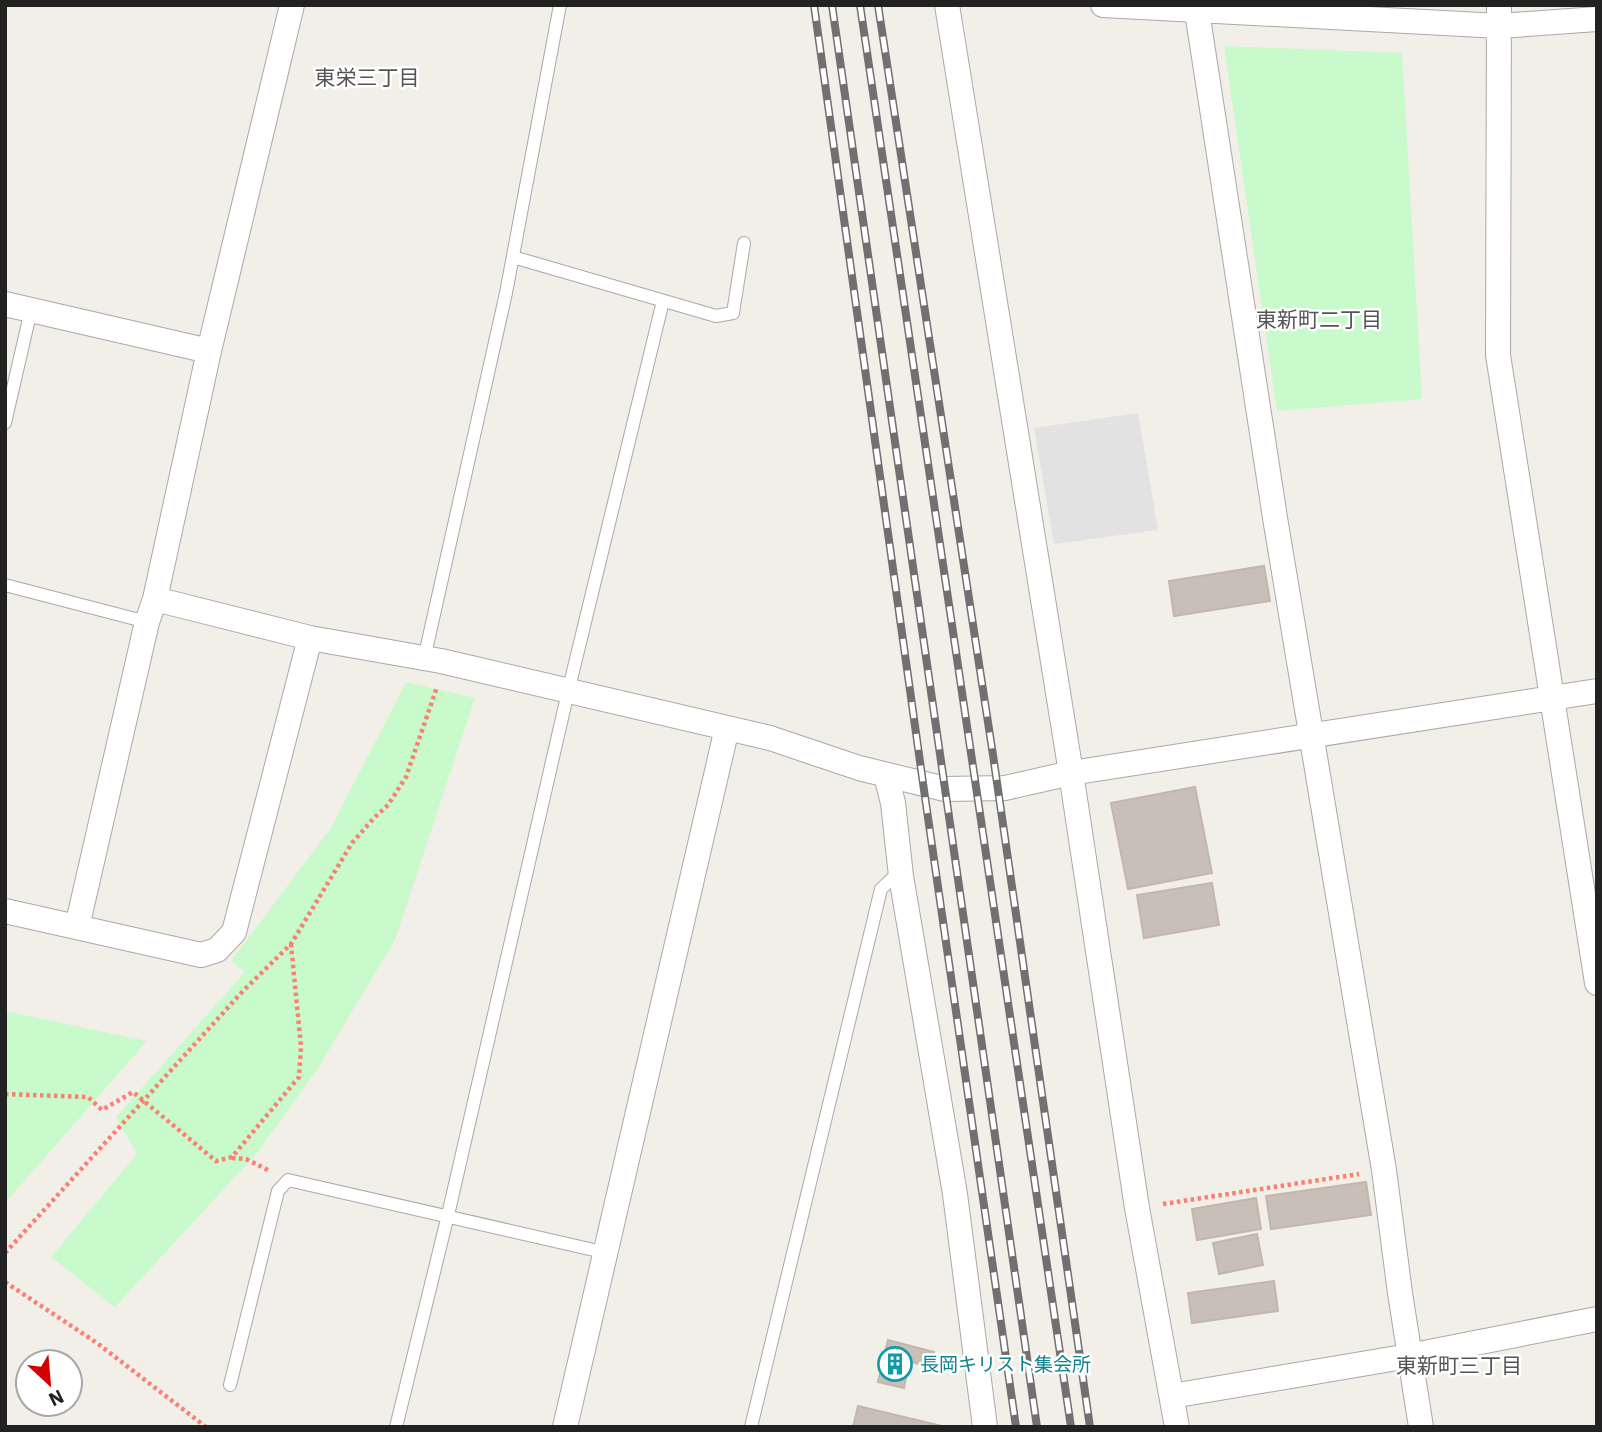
<svg xmlns="http://www.w3.org/2000/svg" width="1602" height="1432" font-family="'IBM Plex Sans','Noto Sans JP',sans-serif">
  <style>
    .park { fill: #c8facc }
    .parking { fill: #e2e2e2 }
    .building { fill: #c7bfb8; stroke: #c4b6ab; stroke-width: 2 }
    .lines { fill: none; stroke-linecap: round; stroke-linejoin: round }
    .lane-casing { stroke: #a9a9a9; stroke-width: 14 }
    .street-casing { stroke: #a9a9a9; stroke-width: 26 }
    .path { stroke: #fa8072; stroke-width: 4.5; stroke-dasharray: 3.5 3.5; stroke-linecap: butt }
    .lane { stroke: #fff; stroke-width: 12 }
    .street { stroke: #fff; stroke-width: 24 }
    .rail-casing { stroke: #707070; stroke-width: 8 }
    .rail { stroke: #fff; stroke-width: 5; stroke-dasharray: 16; stroke-linecap: butt }
    .labels { text-anchor: middle; dominant-baseline: central; stroke-width: 5; stroke-linejoin: round; paint-order: stroke }
    .culture-label { font-size: 19px; fill: #0d838f; stroke: #fff; text-anchor: start }
    .neighbourhood-label { font-size: 21px; fill: #555; stroke: #fff }
  </style>
  <rect width="100%" height="100%" fill="#f2efe9"/>
  <path class="park" d="M1224 46 1402 53 1422 399 1277 411Z
    M406 682 475 698 395 940 316 1071 258 1152 115 1307 51 1257 137 1154 116 1117 245 972 231 961 331 828Z
    M5 1011 147 1041 5 1203Z"/>
  <path class="parking" d="M1138 413 1158 530 1054 544 1034 428Z"/>
  <path class="building" d="M1264 566 1270 601 1174 616 1169 581Z
    M1195 787 1212 873 1128 889 1111 803Z
    M1212 883 1219 925 1144 938 1137 895Z
    M1366 1182 1371 1215 1271 1229 1266 1196Z
    M1256 1198 1261 1229 1197 1240 1192 1209Z
    M1257 1234 1263 1265 1219 1274 1213 1243Z
    M1274 1281 1278 1311 1192 1323 1188 1293Z
    M888 1340 934 1352 931 1368 909 1361 904 1388 878 1382Z
    M858 1406 946 1427H853Z"/>
  <g class="lines">
    <g class="lane-casing">
      <path id="lane" d="M513 257 716 316 733 313 744 243
        M5 423 31 310
        M5 585 147 622
        M424 659 506 293 560 5
        M230 1385 278 1191 288 1180 607 1253
        M396 1427 448 1215 568 692 663 301
        M751 1427 881 889 900 871"/>
    </g>
    <g class="street-casing">
      <path id="street" d="M292 5 209 351 155 599 310 638 441 661 770 738 859 768 945 789 1005 788 1071 773 1597 691
        M947 5 1071 773 1137 1208 1177 1427
        M1103 5 1500 26 1597 19
        M1196 5 1276 524 1384 1170 1400 1293 1421 1427
        M1499 5 1498 355 1597 983
        M5 304 209 351
        M886 775 893 803 901 876 955 1194 985 1427
        M5 911 201 955 217 950 234 932 310 638
        M77 927 147 622 155 599
        M1172 1396 1409 1356 1597 1319
        M565 1427 727 728"/>
    </g>
    <path class="path" d="M5 1094 88 1097 102 1110 133 1092 216 1161 232 1157 299 1077 301 1047 291 944
      M232 1158 246 1159 270 1171
      M1163 1204 1359 1174
      M5 1253 243 991 291 944 352 843 374 818 388 805 406 777 437 687
      M5 1282 97 1343 206 1427"/>
    <use href="#lane" class="lane"/>
    <use href="#street" class="street"/>
    <g class="rail-casing">
      <path id="rail" d="M814 5 923 783 1016 1427
        M832 5 1037 1427
        M860 5 1071 1427
        M878 5 993 755 1090 1427"/>
    </g>
    <use href="#rail" class="rail"/>
  </g>
  <defs>
    <g id="building-ring" transform="scale(1.75)"><circle r="9.5" fill="#fff" stroke="#0f9aa8" stroke-width="1.5"/><path d="M-4-6H4V6H1V3H-1V6H-4ZM-2.5-4.3h1.7v1.8h-1.7ZM.8-4.3h1.7v1.8H.8ZM-2.5-1h1.7V.8h-1.7ZM.8-1h1.7V.8H.8Z" fill="#0f9aa8"/></g>
  </defs>
  <g fill-rule="evenodd">
    <use href="#building-ring" x="895" y="1364"/>
  </g>
  <g class="labels">
    <g class="culture-label">
      <text x="920" y="1364">長岡キリスト集会所</text>
    </g>
    <g class="neighbourhood-label">
      <text x="367" y="77">東栄三丁目</text>
      <text x="1319" y="319">東新町二丁目</text>
      <text x="1459" y="1365">東新町三丁目</text>
    </g>
  </g>
  <rect width="1602" height="1432" fill="none" stroke="#222222" stroke-width="14"/>
  <g transform="translate(49 1383) rotate(154)"><circle r="33" fill="#ffffff" stroke="#a7a7a7" stroke-width="2"/>
  <path d="M0-5L12 26L0 18L-12 26Z" fill="#d40000"/>
  <text y="-10" font-size="19" font-weight="bold" text-anchor="middle" fill="#222222">N</text>
  </g>
</svg>
